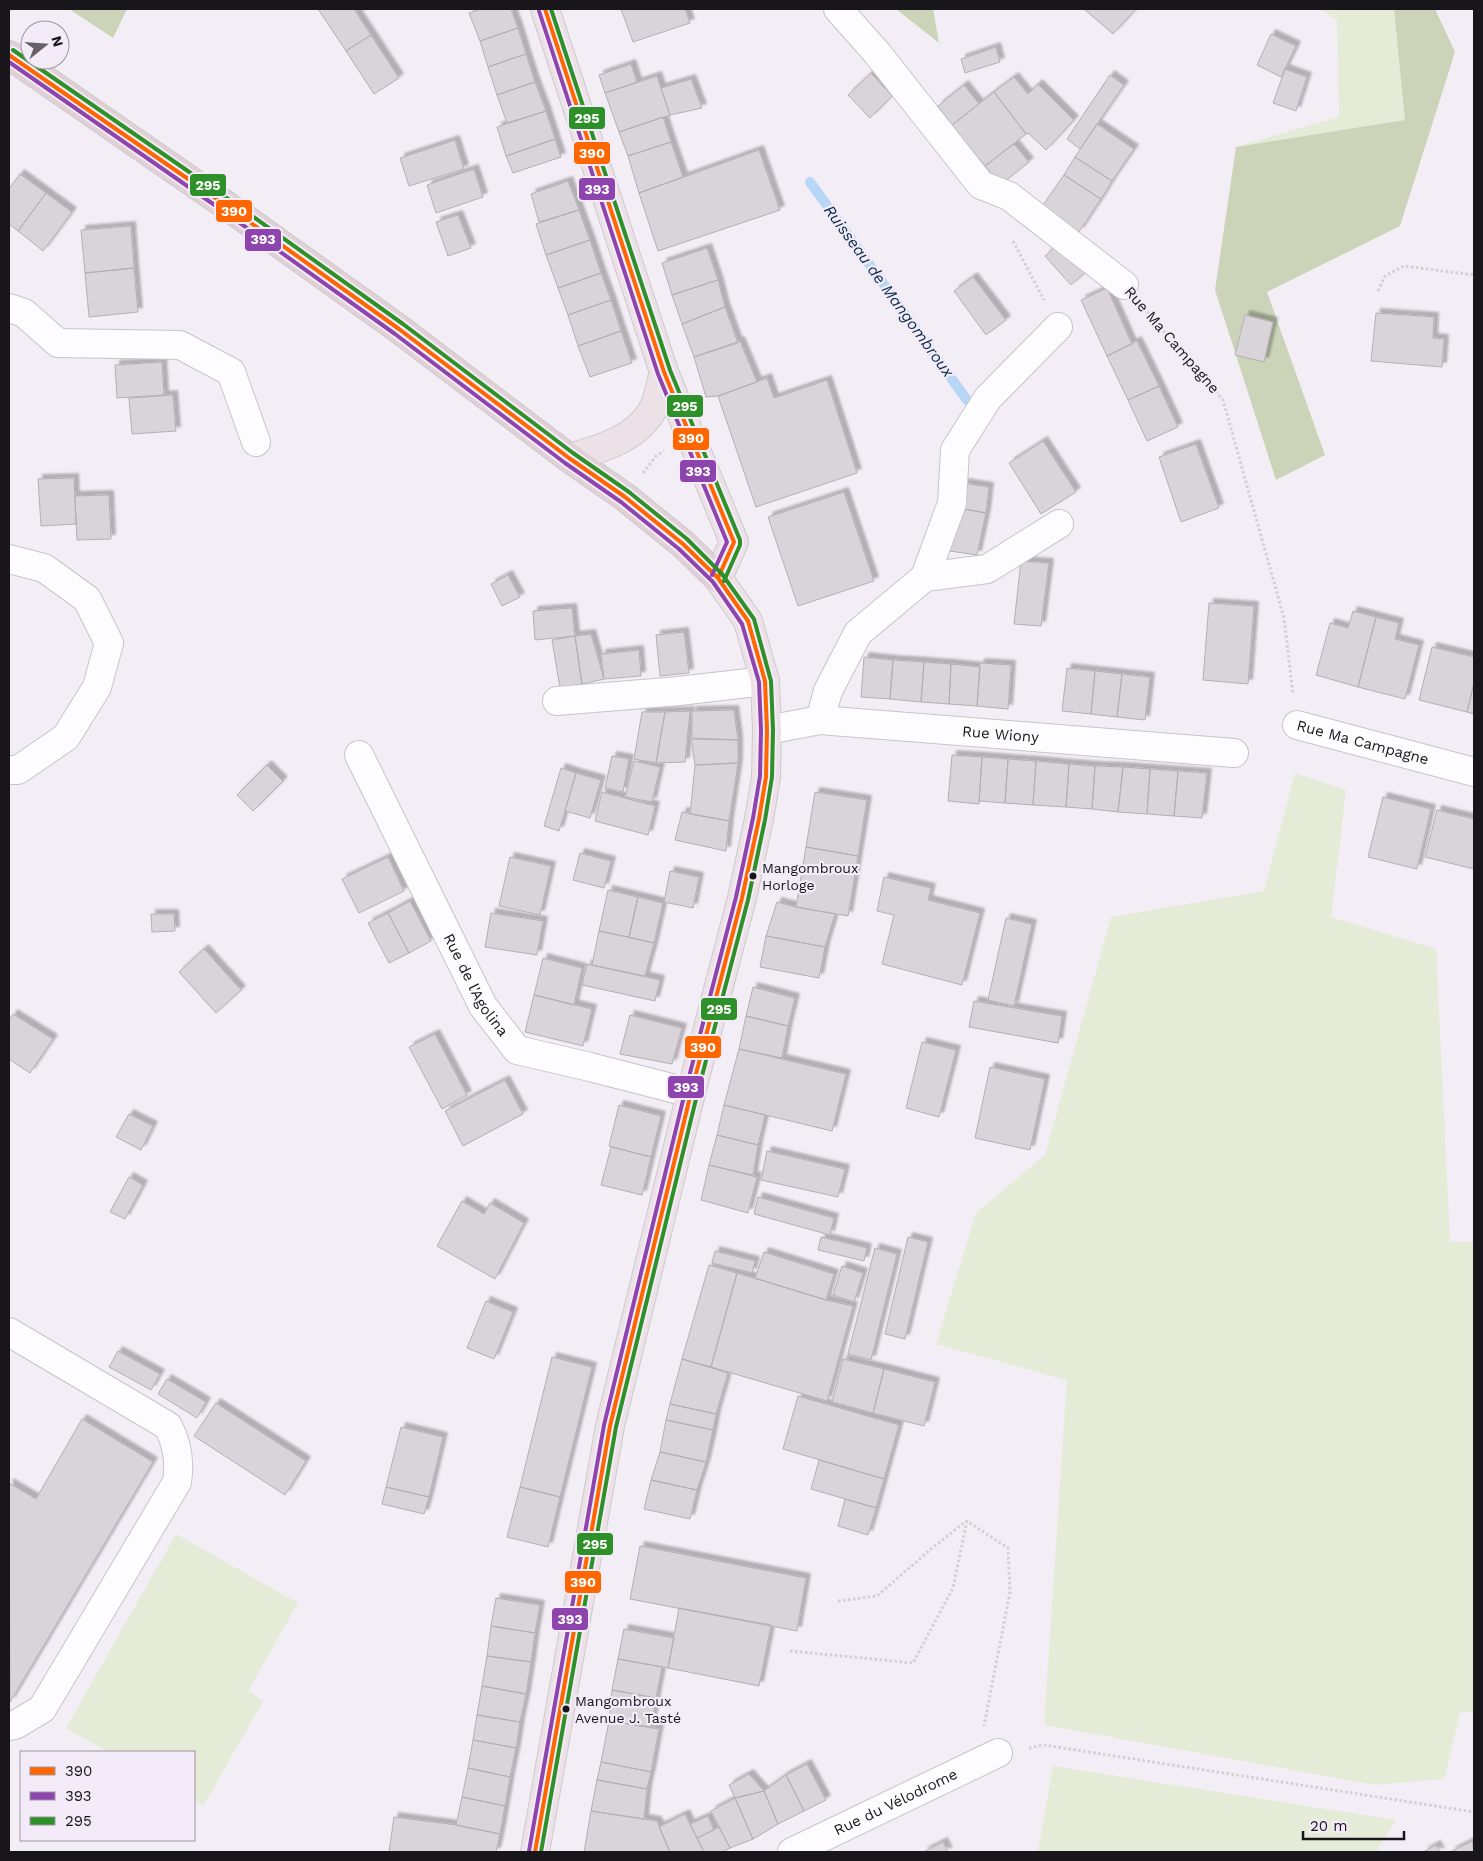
<svg xmlns="http://www.w3.org/2000/svg" width="1483" height="1861" font-family="'Work Sans',sans-serif">
  <style>
    .green { fill: #e4ebd6 }
    .forest { fill: #cbd4b9 }
    .lines { fill: none; stroke-linecap: round; stroke-linejoin: round }
    .stream { stroke: #b8d7f7; stroke-width: 10 }
    .building { fill: #d8d4d9; stroke: #b3afb3; filter: url(#shadow) }
    .minor-casing { stroke: #c8c4c9; stroke-width: 30 }
    .major-casing { stroke: #cdcacd; stroke-width: 30 }
    .highway-casing { stroke: #cdcacd; stroke-width: 30 }
    .path { stroke: #d1d0d2; stroke-width: 3; stroke-dasharray: 2.5 2.5; stroke-linecap: butt }
    .minor { stroke: #fdfcfe; stroke-width: 28 }
    .major { stroke: #ece1e6; stroke-width: 28 }
    .highway { stroke: #e1d0d6; stroke-width: 28 }
    .bus-1-casing { stroke: #f4ebf8; stroke-width: 8 }
    .bus-2-casing { stroke: #f4ebf8; stroke-width: 8 }
    .bus-3-casing { stroke: #f4ebf8; stroke-width: 8 }
    .bus-1 { stroke: #f60; stroke-width: 4 }
    .bus-2 { stroke: #8e44ad; stroke-width: 4 }
    .bus-3 { stroke: #2e9028; stroke-width: 4 }
    .bus-dot { fill: #19161b; stroke: #f4ebf8; stroke-width: 2 }
    .labels { text-anchor: middle; dominant-baseline: central; stroke-width: 4.5; stroke-linejoin: round; paint-order: stroke }
    .bus-label { font-size: 14px; fill: #19161b; stroke: #f4ebf8; text-anchor: start }
    .street-label { font-size: 15px; fill: #19161b; stroke: #f4ebf8 }
    .water-label { font-size: 16px; font-style: italic; fill: #092d49; stroke: #f4ebf8 }
    .line-badge { stroke: #f4ebf8; stroke-width: 2 }
    .badge-label { font-size: 14px; text-anchor: middle; font-weight: bold; fill: #fff }
  </style>
  <defs>
    <filter id="shadow"><feDropShadow dx="4.5" dy="-4.5" stdDeviation="1" flood-color="#0004"/></filter>
  </defs>
  <rect width="100%" height="100%" fill="#f3eef5"/>
  <path class="green" d="M1320 9H1394L1406 120 1236 147 1339 117 1337 20Z
    M1295 773 1346 790 1331 917 1436 949 1450 1242H1474V1711L1460 1713 1444 1779 1375 1785 1044 1725 1067 1380 936 1344 976 1213 1045 1155 1111 917 1264 891Z
    M176 1534 298 1603 248 1691 263 1701 203 1806 194 1801V1752H108L66 1728Z
    M1053 1766 1396 1820 1376 1852H1038Z"/>
  <path class="forest" d="M69 9H127L113 38Z
    M896 9H933L939 43Z
    M1394 9H1435L1455 52 1400 226 1267 292 1325 455 1276 480 1215 290 1236 147 1405 120Z"/>
  <g class="lines">
    <path class="stream" d="M810 182 967 400"/>
  </g>
  <path class="building" d="M318 9H354L371 35 346 51Z
    M481 9H511L518 28 480 41 469 13Z
    M621 9H685L690 23 633 42Z
    M1084 9H1136L1113 34Z
    M518 28 526 54 488 67 480 41Z
    M1271 34 1296 46 1281 77 1257 65Z
    M371 35 399 78 374 94 346 51Z
    M996 47 1000 62 965 73 961 59Z
    M526 54 535 82 497 95 488 67Z
    M631 64 637 82 605 93 599 75Z
    M1285 69 1307 77 1296 111 1273 103Z
    M871 73 892 96 870 118 848 95Z
    M1110 75 1124 85 1080 149 1067 139Z
    M657 76 670 115 619 132 605 93Z
    M1014 77 1028 94 1038 84 1074 120 1046 150 1028 133 1026 134 994 92Z
    M691 79 702 108 670 115 661 88Z
    M535 82 546 111 507 123 497 95Z
    M964 85 979 104 952 125 938 106Z
    M994 92 1026 134 985 166 952 125Z
    M546 111 555 139 506 156 497 127Z
    M663 117 671 142 628 156 619 132Z
    M1097 124 1134 149 1112 181 1075 157Z
    M555 139 561 157 513 173 506 156Z
    M455 140 464 169 409 186 400 158Z
    M671 142 683 177 639 193 628 156Z
    M1014 144 1029 162 1000 185 985 166Z
    M759 150 780 210 658 251 639 193Z
    M1075 157 1112 181 1101 199 1064 175Z
    M474 169 483 197 436 213 427 185Z
    M20 174 46 193 18 231 9 224V189Z
    M1064 175 1101 199 1079 232 1041 208Z
    M568 181 579 210 539 222 531 194Z
    M46 193 72 212 43 251 18 231Z
    M579 210 590 240 546 255 536 224Z
    M458 215 471 248 448 256 436 222Z
    M131 226 134 268 85 273 81 230Z
    M590 240 601 273 558 288 546 255Z
    M1059 244 1085 273 1071 285 1045 256Z
    M707 248 718 280 672 295 662 263Z
    M134 268 138 312 89 317 85 273Z
    M601 273 611 300 568 315 558 288Z
    M973 277 1006 320 986 335 954 291Z
    M718 280 725 307 682 324 672 295Z
    M1107 288 1132 344 1107 356 1081 300Z
    M611 300 621 331 578 346 568 315Z
    M725 307 738 343 694 357 682 324Z
    M1376 313 1434 317 1433 338 1444 339 1442 367 1371 361Z
    M1245 315 1273 322 1264 362 1235 355Z
    M621 331 632 363 590 377 578 346Z
    M740 341 757 382 718 396 706 397 694 357Z
    M1137 341 1159 386 1128 400 1107 356Z
    M162 362 164 395 117 398 115 365Z
    M767 378 774 398 827 380 857 473 756 507 718 396Z
    M1159 386 1178 427 1147 441 1128 400Z
    M173 395 176 431 132 434 129 398Z
    M1043 441 1076 492 1041 514 1009 463Z
    M1196 444 1219 508 1181 522 1159 457Z
    M74 478 76 524 41 526 38 479Z
    M963 483 989 487 986 513 959 508Z
    M844 492 874 581 798 606 768 517Z
    M109 495 111 539 77 540 75 496Z
    M959 508 986 513 977 555 950 551Z
    M1021 561 1049 563 1041 626 1014 624Z
    M508 575 520 597 502 606 491 584Z
    M1209 603 1254 606 1248 684 1203 680Z
    M572 608 575 636 535 640 533 611Z
    M1353 611 1376 617 1358 687 1316 675 1330 623 1348 628Z
    M1376 617 1399 623 1395 639 1419 645 1405 699 1358 687Z
    M684 632 689 673 660 676 656 635Z
    M591 634 604 679 582 684 575 636Z
    M575 636 582 684 560 688 552 640Z
    M1432 647 1474 657V683L1467 712 1419 700Z
    M639 650 641 676 604 679 601 654Z
    M864 657 893 660 890 699 861 697Z
    M893 660 924 662 921 702 890 699Z
    M924 662 951 664 949 704 921 702Z
    M980 663 1011 665 1008 709 977 706Z
    M951 664 980 667 977 706 949 704Z
    M1067 668 1095 671 1091 714 1062 711Z
    M1095 671 1122 674 1117 717 1091 714Z
    M1122 674 1150 677 1145 720 1117 717Z
    M1474 683V714L1467 712Z
    M734 710 738 740 692 738V711Z
    M690 711 685 762 656 763 665 712Z
    M642 712H665L656 763 634 759Z
    M691 739 738 740V763L695 765Z
    M952 755 982 757 979 804 948 801Z
    M612 756 629 759 623 792 605 788Z
    M982 757 1008 759 1005 803 979 801Z
    M1008 759 1036 761 1033 805 1005 803Z
    M634 761 660 767 652 802 625 797Z
    M1036 761 1069 764 1066 807 1033 805Z
    M738 763 729 821 690 814 695 765Z
    M1069 764 1095 766 1092 809 1066 807Z
    M267 765 283 781 253 811 237 795Z
    M1095 766 1123 767 1118 812 1092 809Z
    M1123 767 1150 769 1147 814 1118 812Z
    M561 768 576 773 559 831 544 826Z
    M1150 769 1178 771 1174 816 1147 814Z
    M1178 771 1207 773 1202 818 1174 816Z
    M576 773 601 780 590 818 565 811Z
    M602 792 655 806 648 835 595 821Z
    M815 792 867 800 858 856 806 847Z
    M1383 797 1431 809 1417 869 1368 857Z
    M1437 810 1474 819V869L1425 857Z
    M682 812 729 821 726 851 675 840Z
    M806 847 858 856 848 916 796 907Z
    M580 853 611 861 604 888 573 880Z
    M388 857 404 891 359 913 342 879Z
    M510 857 551 866 540 915 499 906Z
    M670 871 699 877 693 908 664 902Z
    M884 877 931 888 928 900 980 913 962 985 882 964 894 915 877 911Z
    M608 890 638 897 629 937 599 931Z
    M638 897 663 903 654 943 629 937Z
    M410 901 431 941 409 953 388 913Z
    M777 902 796 907 835 914 825 947 766 936Z
    M388 913 409 953 389 963 368 923Z
    M491 913 543 921 537 955 485 947Z
    M151 914H174L175 931 152 932Z
    M1006 918 1032 924 1014 1006 988 1000Z
    M599 931 654 943 645 976 592 965Z
    M766 936 825 947 819 978 760 967Z
    M204 949 241 990 216 1013 179 972Z
    M543 958 582 968 574 1005 534 995Z
    M587 964 660 980 655 1001 582 985Z
    M753 987 795 998 788 1026 746 1016Z
    M534 995 592 1009 583 1046 525 1032Z
    M974 1001 1062 1016 1058 1043 969 1027Z
    M13 1014 53 1039 30 1073 9 1059V1021Z
    M630 1015 682 1028 672 1064 620 1054Z
    M746 1016 788 1026 782 1058 739 1049Z
    M435 1034 467 1095 442 1109 409 1047Z
    M922 1042 956 1050 939 1117 906 1108Z
    M739 1049 846 1074 832 1131 724 1105Z
    M990 1067 1045 1079 1030 1150 975 1138Z
    M505 1080 523 1114 463 1146 445 1111Z
    M619 1105 661 1116 651 1157 609 1146Z
    M724 1105 765 1115 758 1145 717 1135Z
    M129 1114 153 1126 141 1150 116 1137Z
    M717 1135 758 1145 753 1175 709 1165Z
    M611 1147 651 1157 642 1195 601 1185Z
    M767 1151 845 1169 838 1197 761 1180Z
    M709 1165 757 1177 748 1213 701 1200Z
    M129 1177 143 1185 125 1219 110 1212Z
    M758 1197 834 1218 830 1235 754 1214Z
    M462 1201 484 1214 490 1203 524 1223 495 1279 437 1246Z
    M821 1237 867 1248 864 1261 818 1250Z
    M908 1237 928 1242 905 1339 885 1334Z
    M875 1248 897 1254 871 1360 848 1354Z
    M715 1251 755 1261 752 1273 712 1263Z
    M764 1252 834 1274 826 1300 755 1278Z
    M709 1265 737 1273 711 1367 682 1359Z
    M842 1266 863 1273 854 1302 833 1295Z
    M737 1273 826 1300 853 1306 827 1401 711 1367Z
    M486 1301 513 1312 494 1359 467 1348Z
    M118 1351 160 1374 151 1390 109 1367Z
    M552 1357 592 1367 560 1497 520 1487Z
    M682 1359 728 1373 716 1414 670 1404Z
    M843 1359 884 1369 873 1413 832 1402Z
    M884 1369 935 1382 924 1426 873 1413Z
    M167 1379 206 1402 197 1418 158 1394Z
    M798 1396 899 1425 884 1479 783 1449Z
    M216 1403 306 1461 285 1495 194 1436Z
    M670 1404 716 1414 713 1430 666 1420Z
    M82 1419 153 1462 10 1702 9 1483 36 1499Z
    M666 1420 713 1430 706 1462 660 1452Z
    M401 1427 443 1437 429 1497 386 1487Z
    M660 1452 706 1462 697 1490 651 1480Z
    M819 1460 884 1479 876 1508 811 1489Z
    M651 1480 697 1490 690 1519 644 1509Z
    M386 1487 429 1497 424 1514 382 1504Z
    M520 1487 560 1497 548 1547 507 1537Z
    M845 1499 876 1508 868 1535 838 1526Z
    M640 1546 806 1578 797 1631 630 1599Z
    M496 1598 540 1605 535 1633 491 1626Z
    M679 1608 771 1625 759 1686 668 1668Z
    M491 1626 535 1633 531 1662 487 1656Z
    M624 1629 674 1638 668 1668 618 1659Z
    M487 1656 531 1662 526 1694 482 1686Z
    M618 1659 662 1667 656 1698 612 1690Z
    M482 1686 526 1694 520 1722 477 1715Z
    M612 1690 656 1698 651 1727 609 1721Z
    M477 1715 520 1722 516 1748 473 1740Z
    M609 1721 659 1729 651 1772 601 1762Z
    M473 1740 516 1748 510 1777 468 1768Z
    M601 1762 651 1772 647 1789 597 1780Z
    M807 1764 826 1800 804 1811 786 1775Z
    M468 1768 510 1777 505 1806 462 1797Z
    M749 1774 764 1791 735 1798 729 1785Z
    M786 1775 804 1811 778 1824 764 1791Z
    M597 1780 647 1789 644 1819 591 1811Z
    M764 1791 778 1824 753 1839 735 1798Z
    M462 1797 505 1806 500 1834 456 1825Z
    M735 1798 753 1839 730 1848 711 1811Z
    M591 1811 657 1821 670 1852H584Z
    M685 1814 704 1852H670L659 1827Z
    M708 1816 714 1830 697 1838 690 1824Z
    M394 1817 456 1825 500 1834 496 1852H389Z
    M719 1827 730 1848 722 1852H704L697 1838Z
    M1472 1841 1474 1852H1450Z
    M943 1842 948 1852H923Z
    M1436 1845 1440 1852H1423Z"/>
  <g class="lines">
    <g class="minor-casing">
      <g id="minor">
        <path d="M838 9 877 53 981 185 1009 196 1124 285"/>
        <path d="M9 308 24 313 58 343 180 345 231 372 256 442"/>
        <path d="M9 559 44 568 87 599 109 643 97 687 66 737 18 770H9"/>
        <path d="M925 577 952 503 955 450 988 398 1058 327"/>
        <path d="M557 701 679 691 765 681"/>
        <path d="M820 720 828 691 858 633 925 577 987 569 1059 524"/>
        <path id="s1" d="M1297 725 1474 772"/>
        <path id="s2" d="M767 730 820 720 1234 753"/>
        <path id="s3" d="M359 755 483 1006 517 1050 590 1067 691 1093"/>
        <path d="M9 1332 168 1426C177 1443 180 1463 177 1482L42 1709 15 1725 9 1726"/>
        <path id="s4" d="M792 1852 998 1753"/>
      </g>
    </g>
    <g class="major-casing">
      <path id="major" d="M569 458C601 449 640 438 655 405 659 395 661 382 664 372
        M535 1852 610 1426 691 1093 742 898 759 819 766 777 767 730 765 681 748 621 718 578 734 542 664 372 545 9"/>
    </g>
    <g class="highway-casing">
      <path id="highway" d="M9 55 230 208 399 329 569 458 625 497 683 544 718 578"/>
    </g>
    <path class="path" d="M1013 241 1044 300
      M1378 291 1385 276 1404 266 1474 275
      M1144 308 1223 400 1284 618 1293 694
      M643 473 656 456 664 451
      M838 1601 877 1596 931 1549 966 1521
      M790 1651 913 1663 953 1588 967 1521 1008 1548 1010 1592 984 1726
      M1029 1748 1044 1745 1474 1812"/>
    <use href="#minor" class="minor"/>
    <use href="#major" class="major"/>
    <use href="#highway" class="highway"/>
    <g class="bus-1-casing">
      <path id="bus-1" d="M545 9 664 372 734 542 718 578
        M9 55 230 208 399 329 569 458 625 497 683 544 718 578 748 621 765 681 767 730 766 777 759 819 742 898 691 1093 610 1426 535 1852"/>
    </g>
    <g class="bus-2-casing">
      <path id="bus-2" d="M539 11 658 374 727 542 712 575
        M9 62 226 213 395 334 565 463 621 502 679 549 713 582 742 624 759 682 761 730 760 776 753 818 736 897 685 1092 604 1425 529 1851"/>
    </g>
    <g class="bus-3-casing">
      <path id="bus-3" d="M551 9 670 370 740 540V545L724 581
        M13 50 234 203 403 324 573 453 629 492 687 539 722 574 754 619 771 681 773 730 772 777 765 820 748 900 697 1095 616 1427 541 1852"/>
    </g>
    <use href="#bus-1" class="bus-1"/>
    <use href="#bus-2" class="bus-2"/>
    <use href="#bus-3" class="bus-3"/>
  </g>
  <g class="bus-dot">
    <circle cx="753" cy="876" r="4.5"/>
    <circle cx="566" cy="1709" r="4.5"/>
  </g>
  <g class="labels">
    <g class="bus-label">
      <text x="762" y="868">Mangombroux<tspan x="762" dy="17">Horloge</tspan></text>
      <text x="575" y="1701">Mangombroux<tspan x="575" dy="17">Avenue J. Tasté</tspan></text>
    </g>
    <g class="street-label">
      <text transform="translate(1172 340) rotate(49)">Rue Ma Campagne</text>
      <text stroke="none"><textPath href="#s2" startOffset="235">Rue Wiony</textPath></text>
      <text stroke="none"><textPath href="#s1" startOffset="68">Rue Ma Campagne</textPath></text>
      <text stroke="none"><textPath href="#s3" startOffset="258">Rue de l'Agolina</textPath></text>
      <text stroke="none"><textPath href="#s4" startOffset="115">Rue du Vélodrome</textPath></text>
    </g>
    <g class="water-label">
      <text transform="translate(889 291) rotate(54)">Ruisseau de Mangombroux</text>
    </g>
  </g>
  <g class="line-badge">
    <rect x="568" y="106" width="38" height="24" rx="5" fill="#2e9028"/>
    <rect x="573" y="141" width="38" height="24" rx="5" fill="#f60"/>
    <rect x="189" y="173" width="38" height="24" rx="5" fill="#2e9028"/>
    <rect x="578" y="177" width="38" height="24" rx="5" fill="#8e44ad"/>
    <rect x="215" y="199" width="38" height="24" rx="5" fill="#f60"/>
    <rect x="244" y="228" width="38" height="24" rx="5" fill="#8e44ad"/>
    <rect x="666" y="394" width="38" height="24" rx="5" fill="#2e9028"/>
    <rect x="672" y="427" width="38" height="24" rx="5" fill="#f60"/>
    <rect x="679" y="459" width="38" height="24" rx="5" fill="#8e44ad"/>
    <rect x="700" y="997" width="38" height="24" rx="5" fill="#2e9028"/>
    <rect x="684" y="1035" width="38" height="24" rx="5" fill="#f60"/>
    <rect x="667" y="1075" width="38" height="24" rx="5" fill="#8e44ad"/>
    <rect x="576" y="1532" width="38" height="24" rx="5" fill="#2e9028"/>
    <rect x="564" y="1570" width="38" height="24" rx="5" fill="#f60"/>
    <rect x="551" y="1607" width="38" height="24" rx="5" fill="#8e44ad"/>
  </g>
  <g class="badge-label">
    <text x="587" y="123">295</text>
    <text x="592" y="158">390</text>
    <text x="208" y="190">295</text>
    <text x="597" y="194">393</text>
    <text x="234" y="216">390</text>
    <text x="263" y="244">393</text>
    <text x="685" y="411">295</text>
    <text x="691" y="443">390</text>
    <text x="698" y="476">393</text>
    <text x="719" y="1014">295</text>
    <text x="703" y="1052">390</text>
    <text x="686" y="1092">393</text>
    <text x="595" y="1549">295</text>
    <text x="583" y="1587">390</text>
    <text x="570" y="1624">393</text>
  </g>
  <rect width="1483" height="1861" fill="none" stroke="#19161b" stroke-width="20"/>
  <rect x="20" y="1751" width="175" height="90" fill="#f4ebf8" stroke="#9c96a0"/>
  <rect x="30" y="1767" width="25" height="8" fill="#ff6600" stroke="#9c96a0"/>
  <text x="65" y="1776" font-size="15" fill="#19161b">390</text>
  <rect x="30" y="1792" width="25" height="8" fill="#8e44ad" stroke="#9c96a0"/>
  <text x="65" y="1801" font-size="15" fill="#19161b">393</text>
  <rect x="30" y="1817" width="25" height="8" fill="#2e9028" stroke="#9c96a0"/>
  <text x="65" y="1826" font-size="15" fill="#19161b">295</text>
  <g transform="translate(45 45) rotate(73)"><circle r="24" fill="#f4ebf8" stroke="#9c96a0"/>
  <path d="M0-4L9 19L0 12L-9 19Z" fill="#656267"/>
  <text y="-8" font-size="14" font-weight="bold" text-anchor="middle" fill="#19161b">N</text>
  </g>
  <path d="M1303 1831v8h101v-8" fill="none" stroke="#19161b" stroke-width="2.5"/>
  <text x="1310" y="1831" font-size="15" fill="#19161b" stroke="#f4ebf8" stroke-width="4" paint-order="stroke">20 m</text>
</svg>
